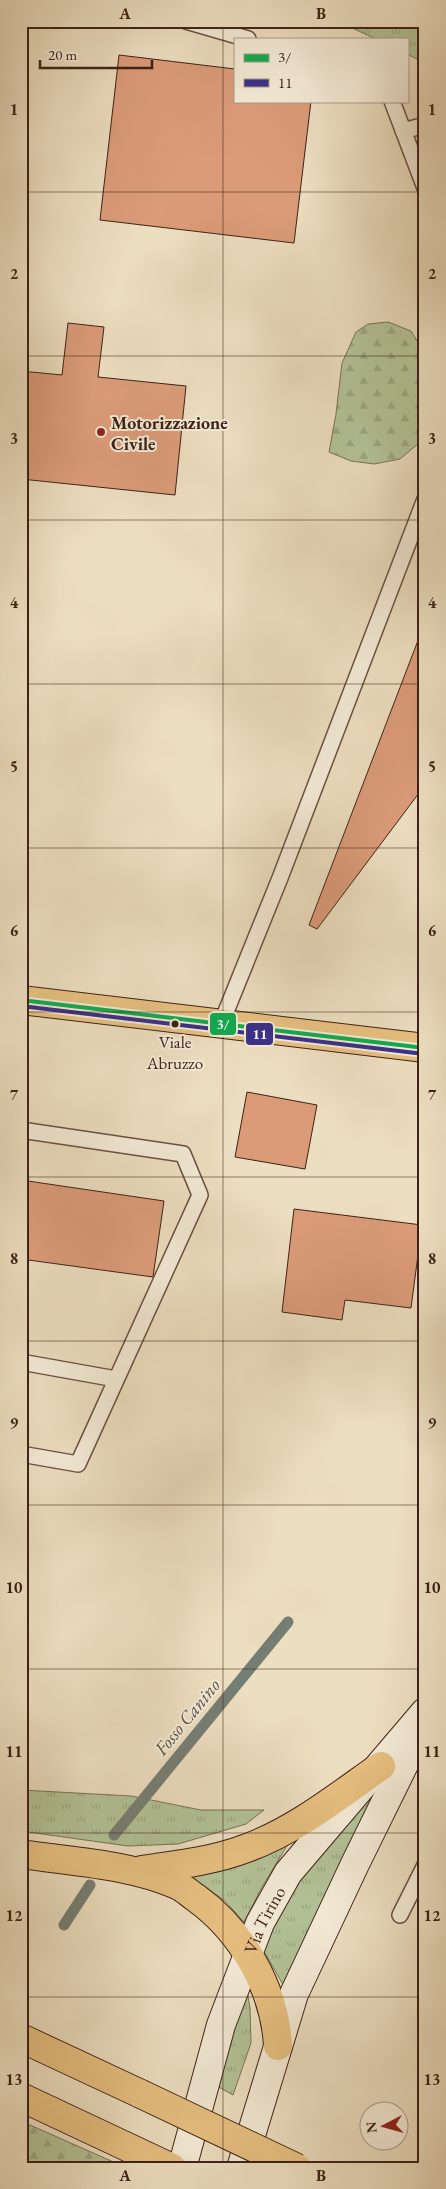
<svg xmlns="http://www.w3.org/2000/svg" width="446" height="2189" font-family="'EB Garamond',serif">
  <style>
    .grass { fill: url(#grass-tufts); stroke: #787256 }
    .forest { fill: url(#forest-firs); stroke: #787256 }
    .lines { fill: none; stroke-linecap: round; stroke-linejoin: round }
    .stream { stroke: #757e73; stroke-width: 11 }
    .building { fill: #db9b79; stroke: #3e2217 }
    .lane-casing { stroke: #6a5141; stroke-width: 18 }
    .secondary-casing { stroke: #3e2217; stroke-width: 30 }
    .primary-casing { stroke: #3e2217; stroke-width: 30 }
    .highway-casing { stroke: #3e2217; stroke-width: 30 }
    .lane { stroke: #f3ead6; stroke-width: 15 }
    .secondary { stroke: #f3ead6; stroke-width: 28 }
    .primary { stroke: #e6bf80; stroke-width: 28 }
    .highway { stroke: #e6bf80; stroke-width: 28 }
    .highway-bridge-casing { stroke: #3e2217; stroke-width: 30; stroke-linecap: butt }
    .highway-bridge { stroke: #e6bf80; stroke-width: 28 }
    .bus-1-casing { stroke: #f3ead6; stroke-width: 8 }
    .bus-2-casing { stroke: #f3ead6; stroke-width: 8 }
    .bus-1 { stroke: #10ab51; stroke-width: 4 }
    .bus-2 { stroke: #3a3089; stroke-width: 4 }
    .grid { fill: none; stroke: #3e2217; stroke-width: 1; stroke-opacity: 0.55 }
    .poi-dot { fill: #8f2418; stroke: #f3ead6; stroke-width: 2 }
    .bus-dot { fill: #3e2217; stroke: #f3ead6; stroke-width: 2 }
    .labels { text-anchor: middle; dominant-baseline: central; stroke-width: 4; stroke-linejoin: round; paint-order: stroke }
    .bus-label { font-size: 17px; fill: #3e2217; stroke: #f3ead6 }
    .poi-label { font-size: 18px; font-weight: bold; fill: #3e2217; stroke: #f3ead6; text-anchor: start }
    .street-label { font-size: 18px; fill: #3e2217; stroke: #f3ead6 }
    .water-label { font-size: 19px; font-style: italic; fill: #595045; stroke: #f3ead6 }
    .line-badge { stroke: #f3ead6; stroke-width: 2 }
    .badge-label { font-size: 14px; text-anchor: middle; font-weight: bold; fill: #fff }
    .neatline { fill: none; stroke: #3e2217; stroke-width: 2 }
    .grid-label { font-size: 16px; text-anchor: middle; font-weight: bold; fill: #3e2217 }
  </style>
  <defs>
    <pattern id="grass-tufts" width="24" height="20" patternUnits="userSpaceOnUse" patternTransform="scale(1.25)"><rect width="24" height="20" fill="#b2c296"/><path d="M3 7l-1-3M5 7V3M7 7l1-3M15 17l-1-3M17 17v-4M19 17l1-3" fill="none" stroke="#9aa681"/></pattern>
    <pattern id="forest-firs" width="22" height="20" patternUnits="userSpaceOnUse" patternTransform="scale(1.25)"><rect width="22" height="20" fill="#b2c296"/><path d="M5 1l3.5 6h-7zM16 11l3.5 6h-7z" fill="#9aa681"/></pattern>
  </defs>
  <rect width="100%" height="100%" fill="#ecdec0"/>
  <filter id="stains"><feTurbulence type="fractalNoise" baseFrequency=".004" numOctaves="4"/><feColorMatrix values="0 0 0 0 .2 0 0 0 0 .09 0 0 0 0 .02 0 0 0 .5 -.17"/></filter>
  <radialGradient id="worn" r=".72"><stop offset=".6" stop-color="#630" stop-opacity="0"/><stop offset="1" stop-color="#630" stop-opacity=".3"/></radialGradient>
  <path class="grass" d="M337 21H425V63L407 54V39H376Z
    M390 1763 285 1988 262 1948 280 1912 301 1878Z
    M21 1790 131 1796 201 1810H264L246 1824 178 1844 128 1846 21 1831Z
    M288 1844 262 1887 244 1922 225 1901 192 1877 234 1865Z
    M247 1990 250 2008 251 2043 233 2095 215 2085Z"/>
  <path class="forest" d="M388 322 411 331 422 349 425 367V424L419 443 400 459 374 464 351 461 329 452 336 414 342 363 356 332 368 324Z
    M21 2121 127 2168H21Z"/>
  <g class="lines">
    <path class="stream" d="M114 1835 288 1622
      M64 1925 90 1885"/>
  </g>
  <path class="building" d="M119 55 235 69V101H311L294 243 100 220Z
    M68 323 104 327 98 377 186 386 175 495 21 479V371L62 375Z
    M422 630 425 631V785L317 929 309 925Z
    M247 1092 317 1105 305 1169 235 1157Z
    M21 1180 164 1201 153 1277 21 1259Z
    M294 1209 422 1225 411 1308 345 1300 342 1320 282 1312Z"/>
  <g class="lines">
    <g class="lane-casing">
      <path id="lane" d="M186 21 248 39
        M392 101 425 188
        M403 131 425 125
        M221 1024 280 878 425 499
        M21 1130 183 1154 200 1195 78 1464 21 1454
        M21 1362 116 1379
        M400 1915 425 1865"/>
    </g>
    <g class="secondary-casing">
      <g id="secondary">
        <path id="s1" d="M182 2168 221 2025 260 1923 288 1873 425 1712"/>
        <path d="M241 2168 294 1994 355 1864 416 1740"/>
      </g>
    </g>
    <g class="primary-casing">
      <path id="primary" d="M21 1000 425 1048"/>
    </g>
    <g class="highway-casing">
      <path id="highway" d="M21 1854C73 1862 129 1864 177 1885 184 1888 190 1894 196 1898 242 1931 275 1989 278 2046
        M141 1870C177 1865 213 1861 247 1848 296 1830 338 1796 381 1766
        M21 2038 141 2094
        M21 2097 172 2168"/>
    </g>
    <use href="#lane" class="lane"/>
    <use href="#secondary" class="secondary"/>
    <use href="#primary" class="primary"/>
    <use href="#highway" class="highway"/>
    <g class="highway-bridge-casing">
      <path id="highway-bridge" d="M141 2094 297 2168"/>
    </g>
    <use href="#highway-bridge" class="highway-bridge"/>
    <g class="bus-1-casing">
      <path id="bus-1" d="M21 1000 425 1048"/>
    </g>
    <g class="bus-2-casing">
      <path id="bus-2" d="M21 1006 424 1054"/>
    </g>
    <use href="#bus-1" class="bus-1"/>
    <use href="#bus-2" class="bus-2"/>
  </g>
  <path class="grid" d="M223 21V2168M21 192H425M21 356H425M21 520H425M21 684H425M21 848H425M21 1012H425M21 1177H425M21 1341H425M21 1505H425M21 1669H425M21 1833H425M21 1997H425"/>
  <circle class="poi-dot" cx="101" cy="432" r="5"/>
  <circle class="bus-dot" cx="175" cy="1024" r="4.5"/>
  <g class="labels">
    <g class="bus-label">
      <text x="175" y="1042">Viale<tspan x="175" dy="21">Abruzzo</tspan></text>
    </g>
    <g class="poi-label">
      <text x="111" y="422">Motorizzazione<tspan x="111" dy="21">Civile</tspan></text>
    </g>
    <g class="street-label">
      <text stroke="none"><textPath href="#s1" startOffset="262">Via Tirino</textPath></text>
    </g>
    <g class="water-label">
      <text transform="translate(187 1717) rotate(-51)">Fosso Canino</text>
    </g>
  </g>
  <g class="line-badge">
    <rect x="209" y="1012" width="28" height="24" rx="5" fill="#10ab51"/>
    <rect x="245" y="1022" width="29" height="24" rx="5" fill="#3a3089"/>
  </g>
  <g class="badge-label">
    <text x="223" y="1029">3/</text>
    <text x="260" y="1039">11</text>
  </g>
  <rect width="446" height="2189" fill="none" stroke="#ecdec0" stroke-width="55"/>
  <rect x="234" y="38" width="175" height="65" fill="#f3ead6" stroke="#ab9a8a"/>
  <rect x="244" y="54" width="25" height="8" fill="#10ab51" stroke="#ab9a8a"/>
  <text x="278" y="62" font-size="15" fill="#3e2217">3/</text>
  <rect x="244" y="79" width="25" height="8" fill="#3a3089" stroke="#ab9a8a"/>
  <text x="278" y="88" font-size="15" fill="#3e2217">11</text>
  <g transform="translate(384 2126) rotate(264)"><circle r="24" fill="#f3ead6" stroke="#ab9a8a"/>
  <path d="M0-4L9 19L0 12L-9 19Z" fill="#8f2418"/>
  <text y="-8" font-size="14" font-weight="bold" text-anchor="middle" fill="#3e2217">N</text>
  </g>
  <path d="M40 60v8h112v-8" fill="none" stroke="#3e2217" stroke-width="2.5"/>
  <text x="48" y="60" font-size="15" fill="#3e2217" stroke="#f3ead6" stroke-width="4" paint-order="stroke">20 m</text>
  <rect x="28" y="28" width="390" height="2134" class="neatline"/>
  <g class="grid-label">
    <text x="125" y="19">A</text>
    <text x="321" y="19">B</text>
    <text x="14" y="115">1</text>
    <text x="432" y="115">1</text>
    <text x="14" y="279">2</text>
    <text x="432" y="279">2</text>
    <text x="14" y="444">3</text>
    <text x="432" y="444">3</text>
    <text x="14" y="608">4</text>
    <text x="432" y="608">4</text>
    <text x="14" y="772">5</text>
    <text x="432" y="772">5</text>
    <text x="14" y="936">6</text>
    <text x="432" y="936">6</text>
    <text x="14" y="1100">7</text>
    <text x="432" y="1100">7</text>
    <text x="14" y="1264">8</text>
    <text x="432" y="1264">8</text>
    <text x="14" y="1428">9</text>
    <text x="432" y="1428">9</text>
    <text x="14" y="1593">10</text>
    <text x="432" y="1593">10</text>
    <text x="14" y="1757">11</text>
    <text x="432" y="1757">11</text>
    <text x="14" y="1921">12</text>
    <text x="432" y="1921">12</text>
    <text x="14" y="2085">13</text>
    <text x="432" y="2085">13</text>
    <text x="125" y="2181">A</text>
    <text x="321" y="2181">B</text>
  </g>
  <rect width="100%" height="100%" filter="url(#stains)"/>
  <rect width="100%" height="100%" fill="url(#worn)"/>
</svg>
